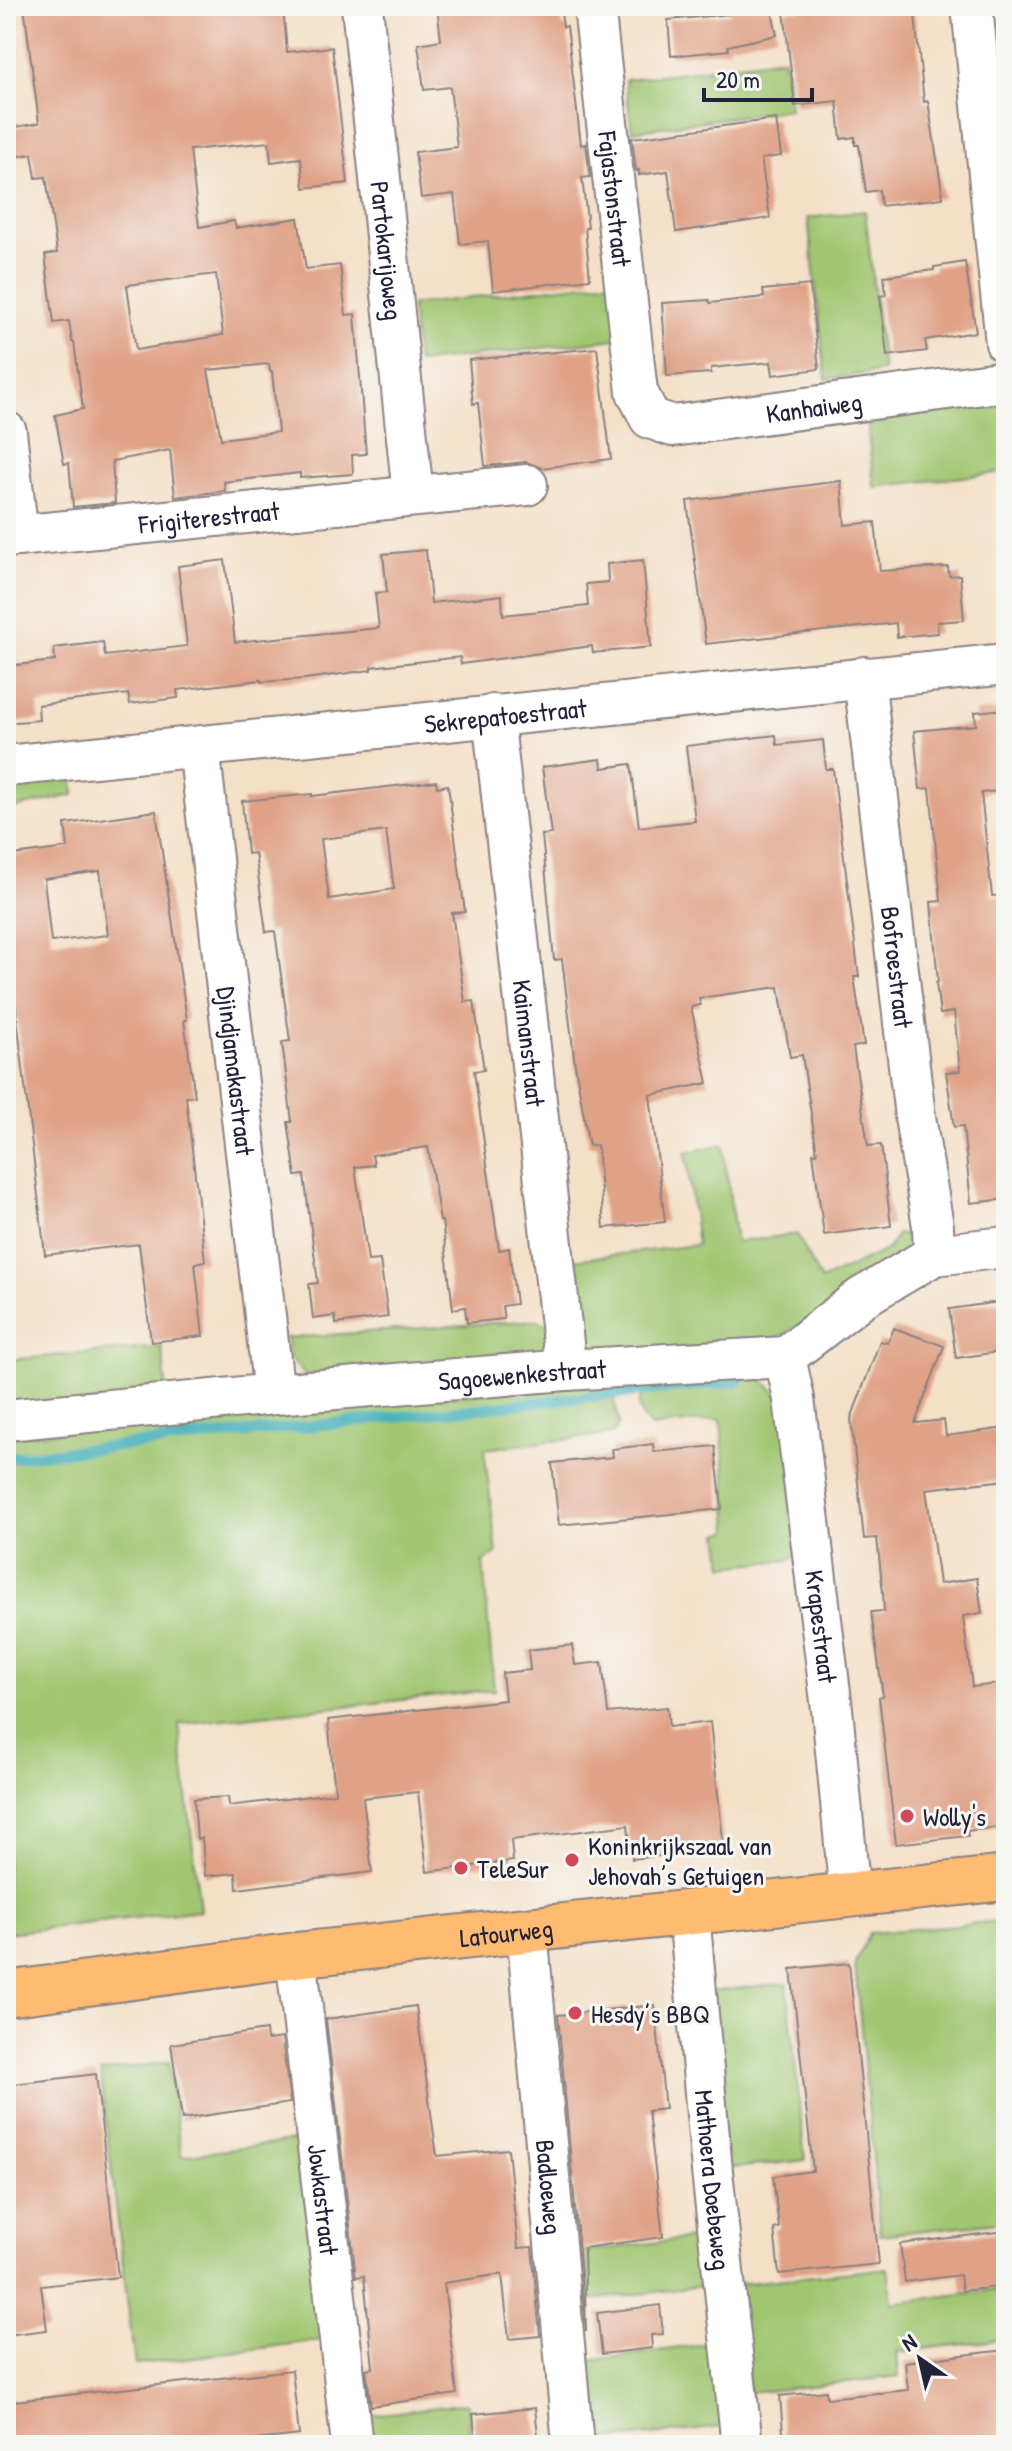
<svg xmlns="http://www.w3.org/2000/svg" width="1012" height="2451" font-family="'Patrick Hand',sans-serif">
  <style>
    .green { fill: #a0c671; stroke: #617456; stroke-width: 2 }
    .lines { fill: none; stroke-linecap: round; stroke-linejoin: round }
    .stream { stroke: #3fafb9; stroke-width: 11 }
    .building { fill: #e0a287; fill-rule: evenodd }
    .minor-casing { stroke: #8b8181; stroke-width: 44 }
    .major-casing { stroke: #8b8181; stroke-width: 48 }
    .minor { stroke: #fff; stroke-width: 40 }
    .major { stroke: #febb71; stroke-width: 44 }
    .poi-dot { fill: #d1495b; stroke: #f6f6f2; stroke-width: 3 }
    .labels { text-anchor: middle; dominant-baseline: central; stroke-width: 6; stroke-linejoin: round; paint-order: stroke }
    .street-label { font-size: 26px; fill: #22223b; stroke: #f6f6f2 }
    .poi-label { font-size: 26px; fill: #22223b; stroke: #f6f6f2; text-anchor: start }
  </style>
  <rect width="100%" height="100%" fill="#f6f6f2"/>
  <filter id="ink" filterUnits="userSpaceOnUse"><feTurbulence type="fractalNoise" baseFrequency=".0125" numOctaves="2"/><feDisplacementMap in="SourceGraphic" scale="16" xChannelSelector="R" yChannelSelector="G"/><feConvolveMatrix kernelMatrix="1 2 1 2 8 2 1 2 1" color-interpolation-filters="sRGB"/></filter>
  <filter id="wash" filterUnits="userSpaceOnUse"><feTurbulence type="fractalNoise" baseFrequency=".006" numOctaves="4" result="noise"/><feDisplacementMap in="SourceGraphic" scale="32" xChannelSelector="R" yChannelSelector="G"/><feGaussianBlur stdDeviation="1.8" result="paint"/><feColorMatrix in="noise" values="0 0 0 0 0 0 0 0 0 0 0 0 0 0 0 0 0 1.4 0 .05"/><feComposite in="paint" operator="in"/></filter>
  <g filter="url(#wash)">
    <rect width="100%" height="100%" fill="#f4e0c7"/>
    <path class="green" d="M784 58 790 109 632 131 625 80Z
      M865 211 883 371 826 379 808 218Z
      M618 280 625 338 417 363 411 305Z
      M1006 405V472L874 487 867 420Z
      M73 778 74 795 6 810V780Z
      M723 1145 736 1242 797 1234 821 1281 888 1249 897 1234 917 1238 904 1267 764 1345 600 1354C572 1334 576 1292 573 1260L697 1245 686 1152Z
      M537 1320 551 1327 544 1358 305 1375 289 1357 286 1338Z
      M162 1347 167 1394 6 1412V1360Z
      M756 1373 784 1401 800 1553 790 1560 724 1566 719 1534 729 1531 721 1419 651 1427C636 1412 636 1403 645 1384Z
      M601 1382C615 1393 616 1409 619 1425L612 1434 484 1449 497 1553 483 1562 494 1690 179 1724 200 1910 6 1933V1437Z
      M990 1922 1006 1926V2221L880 2235 855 1963 870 1933Z
      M787 1983 805 2160 727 2169 708 1992Z
      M169 2062 181 2156 308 2139 329 2339 135 2365 100 2072Z
      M707 2236 712 2285 568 2303 564 2254Z
      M888 2268 892 2303 1006 2288V2339L897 2352 899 2376 749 2393 738 2284Z
      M721 2342 729 2426 581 2443 574 2363Z
      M467 2403 471 2445H361L358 2417Z"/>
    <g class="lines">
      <path class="stream" d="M6 1458 738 1381"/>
    </g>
    <g id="blocks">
      <path class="building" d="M24 6H283L287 52 332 47 348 183 304 188 301 158 271 162 269 142 190 150 199 227 234 221 236 228 298 218 306 269 340 265 346 315 355 314 366 454 352 455 353 474 300 478V473L224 482 225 491 175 497 170 450 112 461 115 503 73 507 69 463 64 464 55 415 83 409 74 342H72L69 321 54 323 45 255 57 253 46 177 36 178 32 154 13 157 10 128 39 123ZM216 274 223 335 136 350 127 285ZM269 364 270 371H272L278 432 221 439 208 370Z
        M437 6H560L563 27 567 26 581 145 586 144 590 177 582 178 588 227 585 228 590 279 493 291 488 241 460 244 454 194 421 198 415 152 457 147 450 87 424 90 418 44 441 40Z
        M729 6H771L777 35 728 46 729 50 671 56 668 20 730 14Z
        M828 6H914L924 102 928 101 943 198 881 206 879 190 866 192 859 145H855V137L841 139 837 101 795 106 784 11Z
        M776 119 781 156 761 159 770 218 676 232 668 171 639 175V170L636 171 632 138Z
        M965 262 976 332 925 340 927 351 887 356 880 296 886 295 884 276 934 270V267Z
        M810 285 819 369 773 375 771 362 711 368V373L667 376 662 303 709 300 710 303 764 297 763 290Z
        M597 348 611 459 542 468 526 462 485 466 478 403 473 404 469 360Z
        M841 481 845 525 875 522 880 571 948 567 949 576 960 575 964 620 937 622 938 633 897 637 896 623 706 644 687 501Z
        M426 550 431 603 502 595 503 615 588 606 586 584 608 582 607 564 643 560 651 647 593 653 592 646 461 664 460 657 371 667V670L305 679 261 682V680L177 690 178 698 130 704 128 694 38 705 39 720 6 723V666L55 661 54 648 103 642 105 656 187 646 178 566 225 560 235 642 379 628 375 593 387 592 383 554Z
        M1006 709V790L981 793 992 896 1006 895V1199L971 1203 963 1126 954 1127 946 1072 960 1071 954 1012 940 1014 936 983 938 982 931 902 941 901 930 788 920 789 914 731 976 725 975 712Z
        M776 735 777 745 823 740 826 769H833L859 977H854L864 1045 853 1047 868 1146 881 1145 891 1226 824 1235 813 1153H817L802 1055 790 1057 779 987 699 998 700 1005 691 1007 708 1083 650 1095 665 1222 604 1228 597 1145 589 1146 575 1065 562 959 554 960 542 835 551 834 542 767 601 759 602 768 631 764 639 827 695 821 686 746Z
        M436 781 437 787 448 785 465 912 452 913 465 1002 474 1001 484 1070 474 1071 499 1250 509 1248 516 1304 502 1306 504 1319 467 1323 465 1307 453 1309 442 1221H440L428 1147 372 1155 374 1165 355 1167 368 1261 380 1260 388 1317 336 1324 335 1316 313 1319 309 1284 318 1283 304 1175 296 1176 288 1122H292L282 1042 290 1041 275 931 266 932 255 853 247 854 242 801 312 794V796ZM386 831 394 889 329 899 321 839Z
        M156 811 187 1020H184L195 1096 186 1097 205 1261 195 1263 203 1336 151 1342 139 1244 45 1255 6 925V856L68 848 65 824ZM100 871 108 935 51 942 44 879Z
        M1006 1301V1351L956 1358 949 1309Z
        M894 1328 944 1346 915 1423 944 1420 946 1436 1006 1428V1480L926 1489 939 1584 977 1578 982 1613 963 1616 972 1687 1006 1683V1826L967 1831 968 1836 896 1844 879 1697 883 1696 871 1612 884 1611 883 1593 877 1538 864 1539 851 1419 880 1341 888 1343Z
        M653 1444 654 1452 715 1446 722 1509 559 1525 552 1463 613 1457 612 1449Z
        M572 1645 575 1665 602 1662 608 1713 667 1707 669 1727 710 1722 724 1849 632 1859 628 1825 511 1840 513 1861 427 1872 418 1792 363 1798 372 1872 237 1889 236 1873 205 1876 202 1838 197 1839 194 1799 228 1797 229 1806 335 1793 328 1720 505 1700 502 1673 530 1670 528 1650Z
        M849 1963 879 2264 779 2274 774 2229 779 2228 773 2176 813 2171 791 1969Z
        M655 2005 665 2109 648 2111 663 2237 584 2248 586 2331 558 2015Z
        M416 2006 437 2156 508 2149 518 2248 532 2247 540 2336 509 2339 502 2274 444 2283 457 2394 371 2406 366 2369 373 2368 364 2276 356 2277 326 2019Z
        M266 2030 267 2040 282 2038 290 2103 182 2119 171 2044Z
        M96 2074 118 2277 41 2286 47 2330 6 2335V2085Z
        M1006 2231V2286L962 2291 960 2275 905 2282 900 2244Z
        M660 2305 663 2334 651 2335 652 2348 602 2354 597 2313Z
        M1006 2350V2445H784L780 2396 826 2391 827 2398 908 2390 905 2362Z
        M292 2370 299 2435 212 2445H6V2402Z
        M535 2408 539 2445H476L473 2414Z"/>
    </g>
  </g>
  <g filter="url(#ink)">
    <use href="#blocks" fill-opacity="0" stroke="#8b8181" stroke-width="2"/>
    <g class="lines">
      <g class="minor-casing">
        <g id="minor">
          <path id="s1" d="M362 6 413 495"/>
          <path id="s2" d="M594 6 637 392 650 418 673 426 1006 381"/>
          <path d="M972 6 1006 343"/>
          <path d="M6 432 18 536"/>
          <path id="s3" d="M6 537 527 485"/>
          <path id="s4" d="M864 677 915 1117 933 1226 934 1255"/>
          <path id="s5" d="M493 715 566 1370"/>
          <path id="s6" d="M199 747 274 1394"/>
          <path id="s7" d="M6 766 1006 664"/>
          <path id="s8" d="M785 1357 794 1399 832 1709 850 1896"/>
          <path id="s9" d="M6 1420 274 1394 566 1370 785 1357 861 1298 934 1255 1006 1247"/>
          <path id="s10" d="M689 1913 712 2171 742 2445"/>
          <path id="s11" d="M527 1930 573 2445"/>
          <path id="s12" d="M296 1955 352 2445"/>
        </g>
      </g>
      <g class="major-casing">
        <g id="major">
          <path id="s13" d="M6 1994 296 1955 1006 1878"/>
        </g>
      </g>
      <use href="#minor" class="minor"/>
      <use href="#major" class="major"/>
    </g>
  </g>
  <g class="poi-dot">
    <circle cx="907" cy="1816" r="8"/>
    <circle cx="572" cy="1860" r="8"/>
    <circle cx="461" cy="1868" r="8"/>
    <circle cx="575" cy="2013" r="8"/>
  </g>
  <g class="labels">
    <g class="street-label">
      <text stroke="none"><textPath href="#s2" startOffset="194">Fajastonstraat</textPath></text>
      <text stroke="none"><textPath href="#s1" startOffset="246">Partokarijoweg</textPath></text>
      <text stroke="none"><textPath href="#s2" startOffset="584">Kanhaiweg</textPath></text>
      <text stroke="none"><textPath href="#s3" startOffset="204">Frigiterestraat</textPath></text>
      <text stroke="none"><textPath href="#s7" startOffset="502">Sekrepatoestraat</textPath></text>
      <text stroke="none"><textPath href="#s4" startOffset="292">Bofroestraat</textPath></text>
      <text stroke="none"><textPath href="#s5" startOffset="330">Kaimanstraat</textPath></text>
      <text stroke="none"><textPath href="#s6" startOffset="326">Djindjamakastraat</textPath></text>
      <text stroke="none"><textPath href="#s9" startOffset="518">Sagoewenkestraat</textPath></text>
      <text stroke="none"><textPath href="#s8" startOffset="272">Krapestraat</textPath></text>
      <text stroke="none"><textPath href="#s13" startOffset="504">Latourweg</textPath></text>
      <text stroke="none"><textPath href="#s10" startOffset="268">Mathoera Doebeweg</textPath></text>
      <text stroke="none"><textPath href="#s11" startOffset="258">Badloeweg</textPath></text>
      <text stroke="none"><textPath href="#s12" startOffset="246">Jowkastraat</textPath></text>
    </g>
    <g class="poi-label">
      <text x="923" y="1816">Wolly's</text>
      <text x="588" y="1845">Koninkrijkszaal van<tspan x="588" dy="30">Jehovah’s Getuigen</tspan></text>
      <text x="477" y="1868">TeleSur</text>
      <text x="591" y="2013">Hesdy’s BBQ</text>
    </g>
  </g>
  <rect width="1012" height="2451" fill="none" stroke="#f6f6f2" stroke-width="32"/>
  <g transform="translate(920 2359) rotate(326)" stroke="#f6f6f2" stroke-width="6" paint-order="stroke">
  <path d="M0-6L14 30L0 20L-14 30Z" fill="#22223b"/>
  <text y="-12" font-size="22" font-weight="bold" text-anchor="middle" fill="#22223b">N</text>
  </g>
  <path d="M704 88v12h108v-12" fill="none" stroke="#22223b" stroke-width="4"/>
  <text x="716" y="88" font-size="24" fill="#22223b" stroke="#f6f6f2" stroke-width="6" paint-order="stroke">20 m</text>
</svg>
